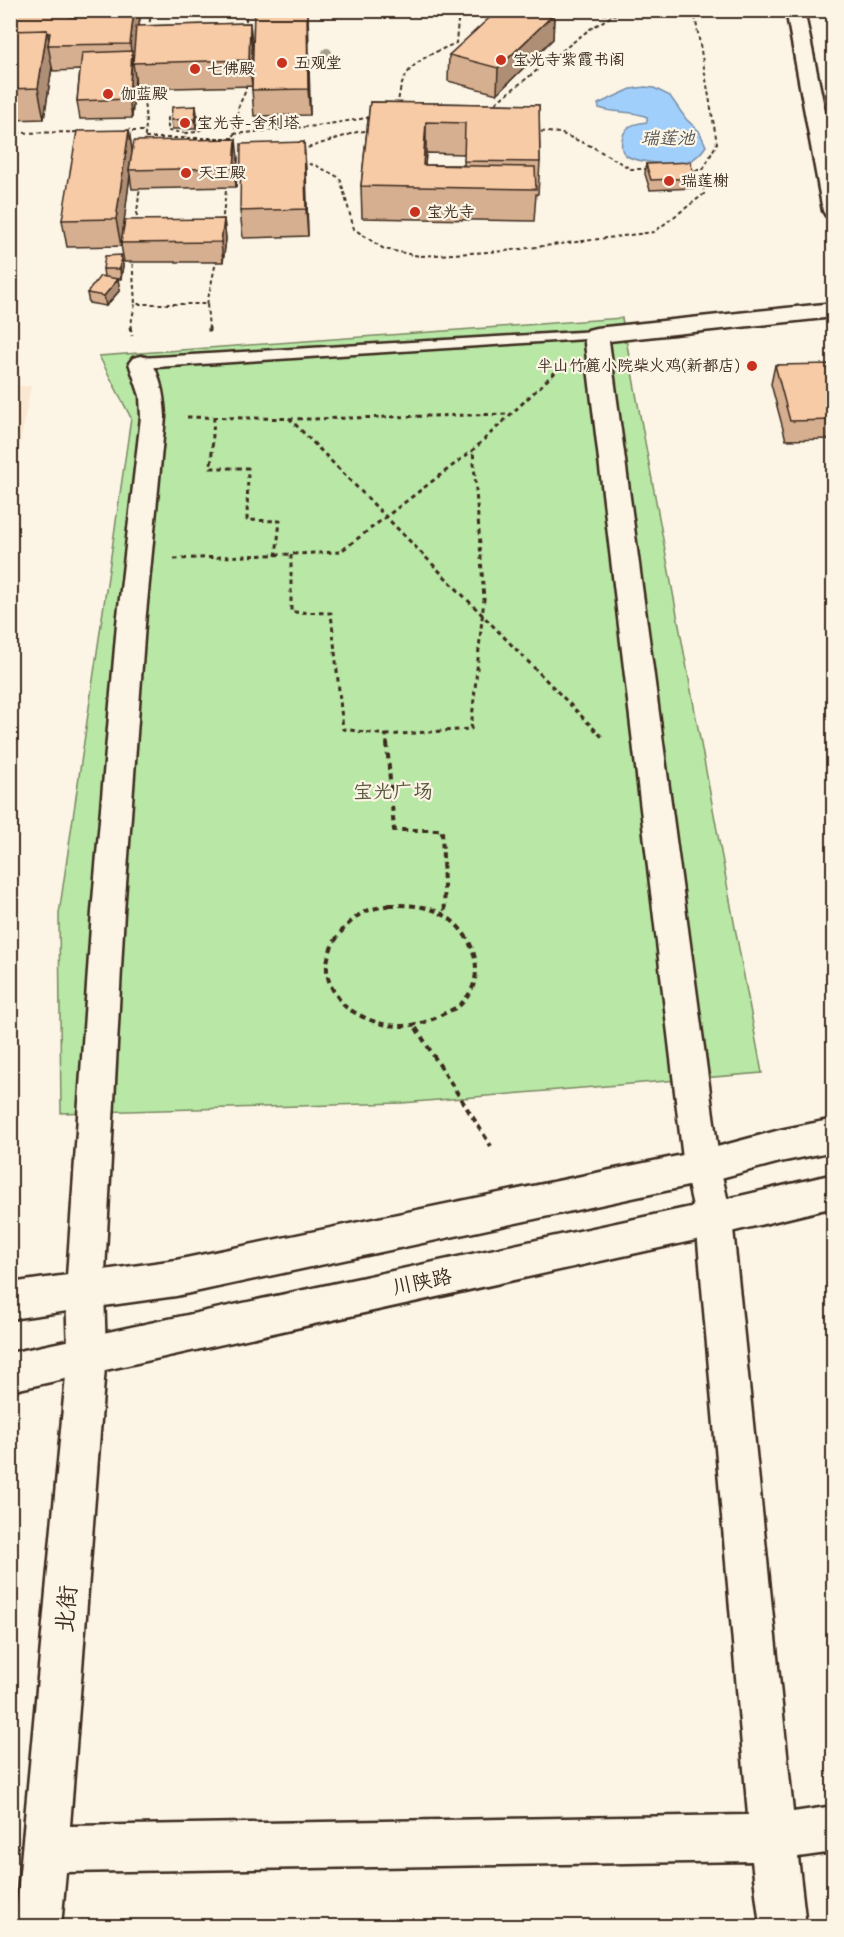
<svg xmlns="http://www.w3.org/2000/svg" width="844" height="1937" font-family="'Comic Neue','LXGW WenKai TC',sans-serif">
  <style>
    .built { fill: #fbe8d2 }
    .green { fill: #b8e7a6; stroke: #7a8862; stroke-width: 1.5 }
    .water { fill: #a1cffc; stroke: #788da3; stroke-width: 1.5 }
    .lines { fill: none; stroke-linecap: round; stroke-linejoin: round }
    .lane-casing { stroke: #3b2a1e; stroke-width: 5 }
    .street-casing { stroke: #3b2a1e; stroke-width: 5 }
    .secondary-casing { stroke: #3b2a1e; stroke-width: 5 }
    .path-far2 { stroke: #3b2a1e; stroke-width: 2; stroke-dasharray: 4 3; stroke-linecap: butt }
    .path-far1 { stroke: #3b2a1e; stroke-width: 3; stroke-dasharray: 4.5 4; stroke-linecap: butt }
    .path { stroke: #3b2a1e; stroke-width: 4; stroke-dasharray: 6 4.5; stroke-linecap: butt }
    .lane { fill: #fcf5e5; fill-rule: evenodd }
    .street { fill: #fcf5e5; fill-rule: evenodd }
    .secondary { fill: #fcf5e5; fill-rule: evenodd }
    .tree { fill: #a39f8a }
    .wall { fill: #d5af90; stroke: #3b2a1e; stroke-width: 1.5; fill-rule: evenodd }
    .shaded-wall { fill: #ae8e75; stroke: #3b2a1e; stroke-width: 1.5 }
    .building { fill: #f8cba7; stroke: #3b2a1e; stroke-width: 1.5 }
    .poi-dot { fill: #c8321e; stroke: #fcf5e5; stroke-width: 2 }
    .labels { text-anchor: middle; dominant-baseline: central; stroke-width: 4.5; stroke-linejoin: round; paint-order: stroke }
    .far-poi-label { font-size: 16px; fill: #3b2a1e; stroke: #fcf5e5; text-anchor: start }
    .far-water-label { font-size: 18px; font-style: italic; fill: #545356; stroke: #fcf5e5 }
    .park-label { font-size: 20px; fill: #5a5940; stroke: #fcf5e5 }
    .street-label { font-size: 20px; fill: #3b2a1e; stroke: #fcf5e5 }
    .near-street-label { font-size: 24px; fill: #3b2a1e; stroke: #fcf5e5 }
  </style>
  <rect width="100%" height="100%" fill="#fcf5e5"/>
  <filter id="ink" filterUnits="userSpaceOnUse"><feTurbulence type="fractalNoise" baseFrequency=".0167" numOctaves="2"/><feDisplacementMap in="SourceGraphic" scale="12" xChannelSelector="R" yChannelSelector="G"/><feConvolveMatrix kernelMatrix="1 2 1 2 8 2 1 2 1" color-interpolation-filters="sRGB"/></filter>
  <g filter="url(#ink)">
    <path class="built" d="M11 386H31L11 492 10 386Z"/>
    <path class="green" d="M622 318 762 1073 402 1103 61 1113 59 914 131 418 99 356Z"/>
    <path class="water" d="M645 87 654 88 670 96 686 119 699 131 706 146C702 152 695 159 688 162 678 167 637 162 627 156 618 151 621 133 629 127 633 124 641 123 647 122V117C631 110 616 114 599 108L598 104 631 89Z"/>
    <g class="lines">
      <g class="lane-casing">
        <path id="lane" d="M596 331 603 335 601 338 141 368 133 363 141 358Z"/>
      </g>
      <g class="street-casing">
        <path id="street" d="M786 10H804L834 155V217L826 216 823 211Z
          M834 303V317L609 341 720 1167 732 1219 793 1812 834 1806V1852L798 1857 806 1926H760L752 1861 66 1872 61 1926H15L68 1354 66 1291 92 912 117 624 141 417 140 396 129 363 133 358 141 356 149 358C161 375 164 397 165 417L145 624 124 912 104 1291 106 1354 70 1826 748 1815 696 1219 684 1167 584 335 588 330 596 328Z"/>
      </g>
      <g class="secondary-casing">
        <path id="secondary" d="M834 1119V1151L780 1162 702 1183 176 1296 10 1319V1283L176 1260 702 1151 780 1130Z
          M834 1174V1207L714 1236 10 1391V1353L714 1202Z"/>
      </g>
      <path class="path-far2" d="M246 10V28
        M459 11 500 12
        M547 13 617 14
        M149 29 151 10
        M143 84 146 125 144 145
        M398 106C400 65 422 58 456 43L459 10
        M490 107 590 29 622 10
        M174 114 168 117V131L185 133V138
        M125 131H146
        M534 131 560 133 591 146 631 169H650
        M10 133 82 132
        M185 133 197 132 203 128 204 118 193 113
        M234 134 316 126 373 117
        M145 138H234
        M233 143 238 108 246 90V83
        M301 150 357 132 372 130
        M302 163 315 165 340 178 354 229 384 249 419 256 505 251 654 232 704 194 703 170 717 143 694 10
        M688 170H703
        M136 223 140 185
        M222 223 227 183
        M132 257 135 304
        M207 304 217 257
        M130 329 135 304H207L209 329"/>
      <path class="path-far1" d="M130 327 132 336
        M209 327V332
        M187 417 310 419 509 414
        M214 417 211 468H248L247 520 280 521 276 556
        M289 418 604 739
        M291 555V612L331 613 343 729 386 735 387 744
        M174 559 340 552 473 450 565 363
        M386 735 471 729 484 599 473 450"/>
      <path class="path" d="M387 743 394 830H442L445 915
        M389 905C405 905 423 905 438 912 471 927 491 974 462 1003 457 1008 449 1011 443 1014 410 1032 380 1029 349 1009 343 1006 341 1001 337 996 315 967 332 935 359 915 367 909 379 908 389 905Z
        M416 1028 491 1146"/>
      <use href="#lane" class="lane"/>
      <use href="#street" class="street"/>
      <use href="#secondary" class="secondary"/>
    </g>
    <circle class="tree" cx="327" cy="53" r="5"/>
    <path class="wall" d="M10 10H141L139 26 250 23 252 49V86L136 89 135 77 132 118 80 119 77 101 80 70 53 71 52 67 44 119 10 120Z
      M145 10H250V14L146 16Z
      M254 10H308L310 115 254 116 252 90Z
      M554 14 553 39 497 94 448 81 449 55Z
      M370 102 539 105 540 162 538 194H536L534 221 362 218 361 186ZM426 153 465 154 464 165H425Z
      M196 106 197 116 196 129H172L171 120Z
      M129 130 132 152 238 158 236 187 132 189 130 175 122 234 224 219 226 239 223 262H124L121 245V246L67 247 62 220Z
      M304 142 308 236 243 238 240 211Z
      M646 164 696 178 694 188 650 190 645 174Z
      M123 265 121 279H115L120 290 106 306 89 303 87 293 104 277 103 269Z
      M775 365 834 368V439L786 440 771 384Z"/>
    <path class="shaded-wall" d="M71 10H76L78 20 70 17Z
      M134 10H141L134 63H133L135 77 132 118 129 99 132 57 130 44Z
      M307 10H308L310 115 308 89Z
      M554 14 553 39 497 94 498 68Z
      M250 23 252 49V86L249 60Z
      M47 30 50 45H48L52 67 44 119 38 88Z
      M196 106 197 116 196 129 195 119Z
      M426 122V153L423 187V165Z
      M129 130 133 156 129 170 130 175 121 246 116 219Z
      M236 139 238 158 236 187 234 168Z
      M304 142 306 168 308 236 306 209Z
      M224 219 226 239 223 262 221 242Z
      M121 255 123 265 121 279 120 269Z
      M118 279 120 290 106 306 104 296Z"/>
    <path class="building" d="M10 10H71L70 17 108 16 109 10H134L130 44 48 45 50 33H48L47 30 10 31Z
      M254 10H307L308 89 252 90Z
      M498 10H539L554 14 498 68 449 55Z
      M250 23 249 60 133 63 136 26Z
      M47 30 38 88 10 89V31Z
      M132 51 129 99 77 101 82 53Z
      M370 102 539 105 540 162 464 161 465 123 426 122 423 165 535 167 536 189 361 186Z
      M196 106 195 119 171 120 172 107Z
      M129 130 116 219 62 220 77 131Z
      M236 139 234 168 129 170 134 141Z
      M304 142 306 209 240 211 241 144Z
      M690 162 696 178 651 180 646 164Z
      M224 219 221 242 121 243 125 220Z
      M121 255 120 269H103L105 256Z
      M100 276 118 279 104 296 87 293Z
      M832 364 834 368V420L790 421 775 365Z"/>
  </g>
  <g class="poi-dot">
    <circle cx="501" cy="60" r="6"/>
    <circle cx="282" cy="63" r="6"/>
    <circle cx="195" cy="69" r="6"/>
    <circle cx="108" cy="94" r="6"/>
    <circle cx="185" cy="123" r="6"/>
    <circle cx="186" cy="173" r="6"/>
    <circle cx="669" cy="181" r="6"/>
    <circle cx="415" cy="212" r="6"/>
    <circle cx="752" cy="366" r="6"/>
  </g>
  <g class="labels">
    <g class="far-poi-label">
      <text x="513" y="60">宝光寺紫霞书阁</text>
      <text x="294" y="63">五观堂</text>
      <text x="207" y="69">七佛殿</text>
      <text x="120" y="94">伽蓝殿</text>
      <text x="197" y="123">宝光寺-舍利塔</text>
      <text x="198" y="173">天王殿</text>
      <text x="681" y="181">瑞莲榭</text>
      <text x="427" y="212">宝光寺</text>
      <text x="740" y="366" text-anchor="end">半山竹簏小院柴火鸡(新都店)</text>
    </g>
    <g class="far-water-label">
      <text x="668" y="138">瑞莲池</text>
    </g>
    <g class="park-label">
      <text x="393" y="791">宝光广场</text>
    </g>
    <g class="street-label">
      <text transform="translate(422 1282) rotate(-12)">川陕路</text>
    </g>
    <g class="near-street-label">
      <text transform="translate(66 1609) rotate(-85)">北街</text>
    </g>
  </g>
  <rect width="844" height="1937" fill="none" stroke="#fcf5e5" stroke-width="36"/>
  <rect x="18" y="18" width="808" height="1901" fill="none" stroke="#3b2a1e" stroke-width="2" filter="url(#ink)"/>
</svg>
